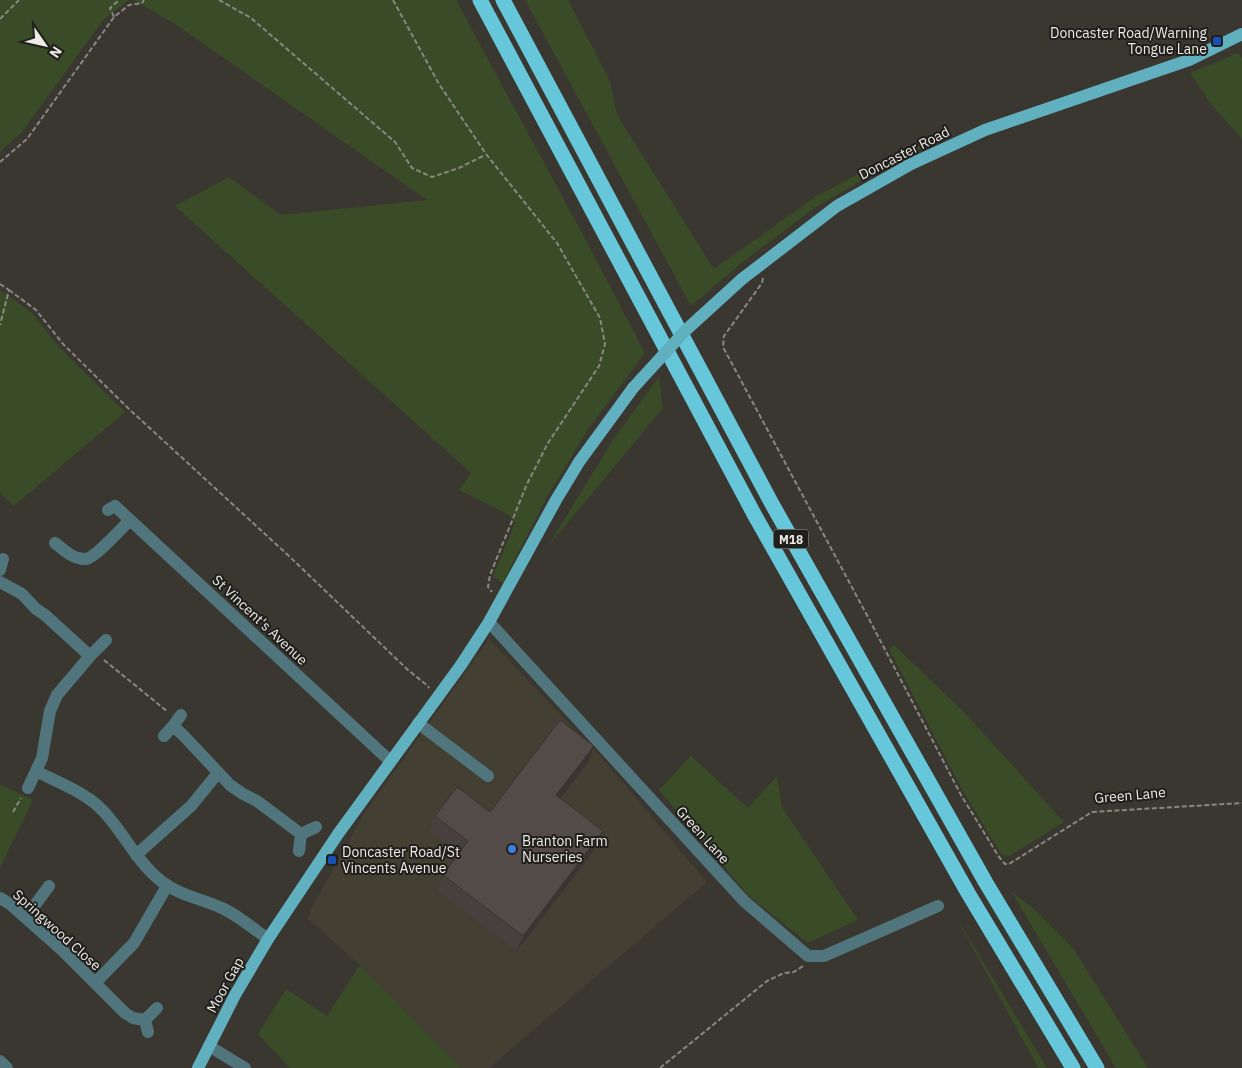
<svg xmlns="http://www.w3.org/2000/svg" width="1242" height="1068" font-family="'IBM Plex Sans',sans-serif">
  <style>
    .built { fill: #443f33 }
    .green { fill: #394b27 }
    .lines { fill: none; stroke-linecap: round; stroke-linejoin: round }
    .path { stroke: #898782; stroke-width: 2; stroke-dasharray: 5 2.5; stroke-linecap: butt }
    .minor { stroke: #50757c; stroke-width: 12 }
    .major { stroke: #61b0c0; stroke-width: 12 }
    .highway { stroke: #66c7db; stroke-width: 15 }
    .major-bridge { stroke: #61b0c0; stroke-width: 12 }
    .wall { fill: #47403e }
    .shaded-wall { fill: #3a3432 }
    .building { fill: #534b48; stroke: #3a3432 }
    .transit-dot { fill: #1a4fb4; stroke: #201f1c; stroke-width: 2 }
    .shop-dot { fill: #3f7fe0; stroke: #201f1c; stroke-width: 2 }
    .labels { text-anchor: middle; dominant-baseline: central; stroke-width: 4; stroke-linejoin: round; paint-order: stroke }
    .shield { fill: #201f1c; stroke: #b0aeaa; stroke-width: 1 }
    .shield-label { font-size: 12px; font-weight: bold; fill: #edebe7 }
    .poi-label { font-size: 14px; fill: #edebe7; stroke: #201f1c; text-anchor: start }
    .street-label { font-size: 14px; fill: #edebe7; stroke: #201f1c }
  </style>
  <rect width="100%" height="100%" fill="#3a3731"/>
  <path class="built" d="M489 639 602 758 707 882 489 1068H461L360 965 308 919 311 909 362 817Z"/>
  <path class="green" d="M0 0H129L104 19 22 132 0 152Z
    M133 0H456L588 244 645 353 589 428 547 497 503 583 493 576 515 523 509 515 459 490 471 473 175 206 229 177 281 215 427 200 175 24Z
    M525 0H568L610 81 617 115 714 269 815 197 906 148 957 132 904 156 813 209 744 261 691 306Z
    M1238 53 1242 58V139L1211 104 1190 73Z
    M0 290 31 312 60 348 125 412 14 506 0 493Z
    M659 377 663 408 547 548 614 438Z
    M894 645 964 712 1064 822 1008 857 1001 854 964 793 889 649Z
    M691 756 748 808 777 776 782 807 858 920 808 943 749 896 659 790Z
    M0 784 33 800 0 868Z
    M1011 891 1036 911 1073 948 1148 1068H1116Z
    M954 913 1047 1068H1038Z
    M360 965 461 1068H290L258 1034 286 989 327 1016Z"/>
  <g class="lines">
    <path class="path" d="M219 0 251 18 395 142 412 168 432 177 459 168 485 155
      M393 0 439 84 486 154 557 243 600 318 605 344 599 366 548 443 527 484 490 575 488 587 492 592
      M114 17 110 8 119 0
      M0 19 19 0
      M0 162 27 139 114 17 129 5 142 3 144 0
      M763 278 762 283 724 336 723 347 869 619 961 795 999 857 1005 864H1009L1092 812 1242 803
      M0 284 9 290 0 325
      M9 290 36 310 63 344 129 409 290 557 408 670 428 686 429 688
      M104 660 168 712
      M13 812 21 798
      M660 1068 767 981 784 973 794 972 803 966"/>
    <path class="minor" d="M108 510 115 506 390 761
      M55 543C64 550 74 560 86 559 96 557 121 529 130 520
      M0 570 3 559
      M0 582 22 594 36 609 45 615 90 656 57 695 50 711 42 758 36 771C59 783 88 793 105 813 125 835 137 862 161 881 180 896 203 899 224 909 240 917 254 929 268 939
      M489 622 744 901 808 956H824L938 906
      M90 656 106 640
      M418 723 488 776
      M173 726 181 715
      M164 736 173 726 183 735 230 785 243 794 257 801 301 834 299 851
      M28 788 36 771
      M301 834 316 827
      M136 855 191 806 218 773
      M0 898 10 904 62 950 125 1013 133 1018 145 1020 148 1032
      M26 917 49 886
      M95 983 134 943 167 886
      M145 1020 157 1008
      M209 1046 245 1068
      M0 1061 7 1068"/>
    <path class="major" d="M742 279 837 206 911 164 985 130 1189 60 1242 34
      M198 1068 235 995 268 939 338 834 461 665 489 622 556 500 579 462 633 388"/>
    <path class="highway" d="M480 0 754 514 968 893 1073 1068
      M503 0 772 504 986 883 1097 1068"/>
    <path class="major-bridge" d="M633 388 686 330 742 279"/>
  </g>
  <path class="wall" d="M589 761 560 798 603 831 597 846 517 951 437 890 443 875 459 854 429 831 435 816 490 812Z"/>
  <path class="shaded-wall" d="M594 746 589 761 551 811 556 795Z
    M603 831 597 846 517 951 523 936Z"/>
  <path class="building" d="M560 720 594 746 556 795 603 831 523 936 443 875 468 841 435 816 457 787 490 812Z"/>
  <g class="transit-dot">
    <rect x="1212" y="36" width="10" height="10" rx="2.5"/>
    <rect x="327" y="855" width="10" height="10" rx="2.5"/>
  </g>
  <circle class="shop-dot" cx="512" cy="849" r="5"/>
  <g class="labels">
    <rect class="shield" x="773.5" y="529.5" width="35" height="19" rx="4"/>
    <g class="shield-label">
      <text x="791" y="539">M18</text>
    </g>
    <g class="poi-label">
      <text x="1207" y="33" text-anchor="end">Doncaster Road/Warning<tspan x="1207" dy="16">Tongue Lane</tspan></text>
      <text x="522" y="841">Branton Farm<tspan x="522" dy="16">Nurseries</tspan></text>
      <text x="342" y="852">Doncaster Road/St<tspan x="342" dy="16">Vincents Avenue</tspan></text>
    </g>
    <g class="street-label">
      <text transform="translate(904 153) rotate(-27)">Doncaster Road</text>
      <text transform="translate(260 620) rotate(43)">St Vincent's Avenue</text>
      <text transform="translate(1130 795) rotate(-5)">Green Lane</text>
      <text transform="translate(703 835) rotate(48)">Green Lane</text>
      <text transform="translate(57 930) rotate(42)">Springwood Close</text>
      <text transform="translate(225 985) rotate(-61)">Moor Gap</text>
    </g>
  </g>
  <g transform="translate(45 45) rotate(124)" stroke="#201f1c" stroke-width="4" paint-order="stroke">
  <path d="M0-4L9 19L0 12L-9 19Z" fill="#edebe7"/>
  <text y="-8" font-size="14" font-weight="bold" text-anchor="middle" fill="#edebe7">N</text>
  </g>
</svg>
